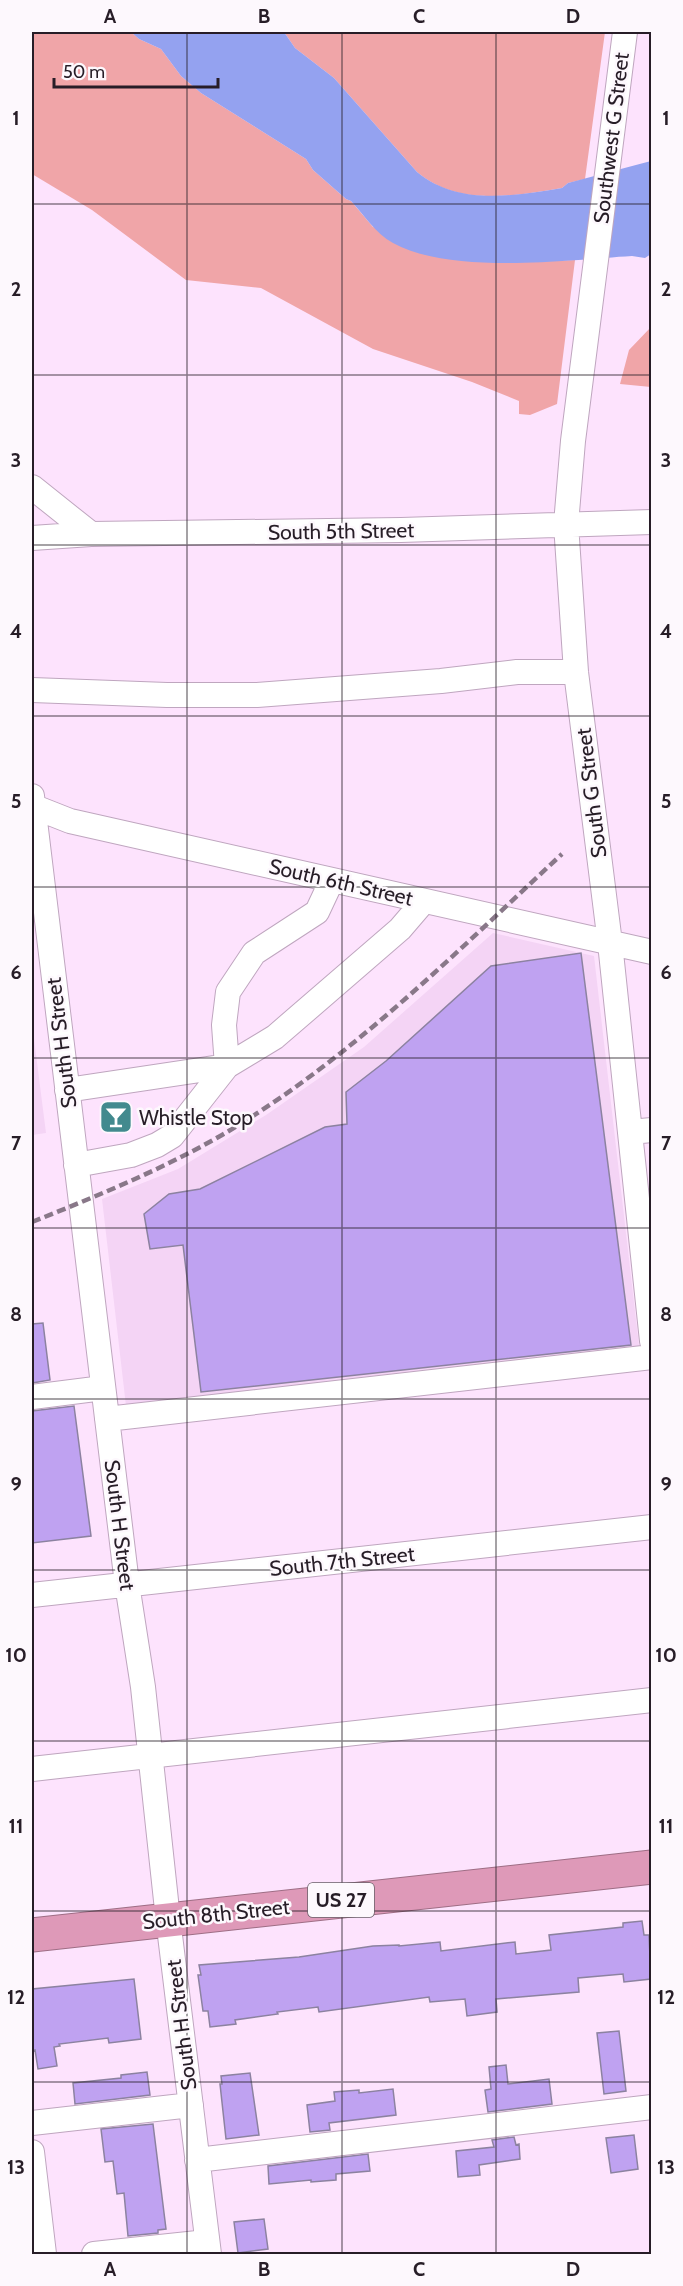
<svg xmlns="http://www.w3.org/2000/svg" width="683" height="2286" font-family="Cabin,sans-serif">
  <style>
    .built { fill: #f4d4f5 }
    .green { fill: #f0a5a8 }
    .water { fill: #94a2f0 }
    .building { fill: #bfa2f1; stroke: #8c82a0; stroke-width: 1.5 }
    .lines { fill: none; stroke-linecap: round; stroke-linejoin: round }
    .minor-casing { stroke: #bfa6bf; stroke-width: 26 }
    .highway-casing { stroke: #9e6e85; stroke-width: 35 }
    .minor { stroke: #fff; stroke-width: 24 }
    .highway { stroke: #de99b8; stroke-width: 33 }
    .rail { stroke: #897889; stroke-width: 4.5; stroke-dasharray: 9 4.5; stroke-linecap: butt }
    .grid { fill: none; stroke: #271d27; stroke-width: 1.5; stroke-opacity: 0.55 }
    .labels { text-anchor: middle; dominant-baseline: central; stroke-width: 5; stroke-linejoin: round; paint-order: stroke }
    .shield { fill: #fdf8fd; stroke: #675f67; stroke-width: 1.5 }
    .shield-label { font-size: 20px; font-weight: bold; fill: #271d27 }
    .street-label { font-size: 21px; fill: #271d27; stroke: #fdf8fd }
    .poi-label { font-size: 21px; fill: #271d27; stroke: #fdf8fd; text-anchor: start }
    .neatline { fill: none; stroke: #271d27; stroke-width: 2 }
    .grid-label { font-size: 20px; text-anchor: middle; font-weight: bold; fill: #271d27 }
  </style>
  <rect width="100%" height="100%" fill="#fde3fd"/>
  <path class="built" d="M493 933 594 956 641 1363 128 1423 102 1199 178 1169 266 1115 364 1047Z
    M32 1023 46 1133 32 1135Z"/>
  <path class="green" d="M32 32H131L139 39 161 49 181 76 201 93 306 159 313 170 346 199 351 201 373 227 526 262 575 260 557 404 530 415 519 414V401L472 382 373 349 261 288 186 280 92 210 32 174Z
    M284 32H605L585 179 568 183 562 188C514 196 458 207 417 172L334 78 295 48Z
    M651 327V387L620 384 629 350Z"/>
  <path class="water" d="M131 32H284L295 48 334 78 417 172C458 206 513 196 562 188L568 183 651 161V254L645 258 632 256C566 260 451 275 393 243 375 233 364 215 351 201L346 199 313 170 306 159 201 93 181 76 161 49 139 39Z"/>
  <path class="building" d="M581 953 631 1345 201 1392 183 1245 150 1249 144 1214 169 1194 200 1189 325 1127 347 1124 346 1092 386 1061 491 966Z
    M43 1323 50 1380 32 1383V1324Z
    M74 1406 91 1536 32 1543V1411Z
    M642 1921 644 1935H649L651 1979 624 1982 623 1974 578 1978 579 1992 496 1999 497 2012 467 2016 465 1999 430 2002 429 1997 319 2012 318 2007 277 2012 278 2014 235 2020 236 2024 210 2027 208 2011H203L198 1975H201L199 1965 299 1957 373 1946 399 1945V1946L440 1942 441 1951 515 1942 516 1954 551 1950 549 1935 623 1927V1923Z
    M134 1979 141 2039 109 2043 108 2038 59 2044 60 2046 54 2047 57 2066 38 2069 35 2050 32 2051V1989Z
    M619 2031 626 2091 604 2094 597 2033Z
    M506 2065 508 2084 549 2079 552 2104 488 2112 485 2090 491 2089 489 2067Z
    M147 2072 150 2095 75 2104 73 2083 121 2078V2075Z
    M250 2073 259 2135 226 2139 220 2084H222L221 2076Z
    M393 2089 396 2115 329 2123 330 2130 310 2132 307 2105 335 2101 334 2092 359 2090V2093Z
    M153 2124 166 2229 158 2230V2233L128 2236 124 2193 117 2194 113 2161 105 2162 101 2129Z
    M634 2135 638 2169 611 2173 606 2138Z
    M514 2137 516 2145 519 2144 520 2159 479 2165 480 2175 458 2177 456 2151 494 2147 492 2140Z
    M368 2154 370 2171 336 2174V2180L311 2182V2180L269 2184 268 2166Z
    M264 2219 268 2249 238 2253 234 2222Z"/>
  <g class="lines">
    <g class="minor-casing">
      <path id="minor" d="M625 32 573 441 566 524 576 672 610 943 652 1341
        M32 487 91 534
        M32 538 91 534 401 530 652 522
        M32 690 167 695H257L441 681 517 672H576
        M32 796 127 1584 143 1687 168 1919 209 2254
        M32 806 70 821 652 952
        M67 1090 227 1066 224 1025 228 992 254 953 317 912 332 880
        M630 1132 652 1130
        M76 1165 131 1155 157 1145 172 1136 227 1066 275 1037 400 929 424 901
        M32 1397 103 1388
        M107 1419 652 1357
        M32 1595 652 1527
        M32 1769 652 1700
        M32 2123 191 2105
        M32 2152 44 2254
        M197 2160 652 2107
        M94 2254 207 2242"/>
    </g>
    <g class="highway-casing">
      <path id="highway" d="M32 1935 652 1867"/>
    </g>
    <use href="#minor" class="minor"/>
    <use href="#highway" class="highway"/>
    <path class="rail" d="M32 1222C97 1196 161 1170 222 1135 350 1060 454 954 562 854"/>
  </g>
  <path class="grid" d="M187 32V2254M342 32V2254M496 32V2254M32 204H652M32 375H652M32 545H652M32 716H652M32 887H652M32 1058H652M32 1228H652M32 1399H652M32 1570H652M32 1741H652M32 1911H652M32 2082H652"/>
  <defs>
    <g id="bar-square" transform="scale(1.725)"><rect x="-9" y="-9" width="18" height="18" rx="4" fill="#428a8e" stroke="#fdf8fd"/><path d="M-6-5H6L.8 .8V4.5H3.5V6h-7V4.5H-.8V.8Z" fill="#fff"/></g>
  </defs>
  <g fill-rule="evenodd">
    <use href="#bar-square" x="116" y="1117"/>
  </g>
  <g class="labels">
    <rect class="shield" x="308" y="1883" width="66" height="34" rx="4.5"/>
    <g class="shield-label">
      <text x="341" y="1900">US 27</text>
    </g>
    <g class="street-label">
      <text transform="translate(611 138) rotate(-83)">Southwest G Street</text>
      <text transform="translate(341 531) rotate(-1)">South 5th Street</text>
      <text transform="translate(591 793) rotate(-97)">South G Street</text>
      <text transform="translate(341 882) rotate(13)">South 6th Street</text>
      <text transform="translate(61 1043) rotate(-97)">South H Street</text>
      <text transform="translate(120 1525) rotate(83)">South H Street</text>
      <text transform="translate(342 1561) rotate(-6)">South 7th Street</text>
      <text transform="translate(216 1914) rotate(-6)">South 8th Street</text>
      <text transform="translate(181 2025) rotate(-97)">South H Street</text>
    </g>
    <g class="poi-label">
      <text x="139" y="1117">Whistle Stop</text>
    </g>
  </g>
  <rect width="683" height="2286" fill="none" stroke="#fdf8fd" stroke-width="66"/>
  <path d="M54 78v9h164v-9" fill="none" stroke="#271d27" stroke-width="3"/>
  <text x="63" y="78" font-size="18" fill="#271d27" stroke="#fdf8fd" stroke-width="4.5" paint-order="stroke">50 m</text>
  <rect x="33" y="33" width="617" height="2220" class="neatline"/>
  <g class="grid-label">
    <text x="110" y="23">A</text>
    <text x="264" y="23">B</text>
    <text x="419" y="23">C</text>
    <text x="573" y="23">D</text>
    <text x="16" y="125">1</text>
    <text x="666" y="125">1</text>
    <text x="16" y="296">2</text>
    <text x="666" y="296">2</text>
    <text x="16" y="467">3</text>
    <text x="666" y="467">3</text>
    <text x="16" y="638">4</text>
    <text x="666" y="638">4</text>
    <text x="16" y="808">5</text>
    <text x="666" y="808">5</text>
    <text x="16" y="979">6</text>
    <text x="666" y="979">6</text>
    <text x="16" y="1150">7</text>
    <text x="666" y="1150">7</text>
    <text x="16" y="1321">8</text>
    <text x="666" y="1321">8</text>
    <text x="16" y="1491">9</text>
    <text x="666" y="1491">9</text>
    <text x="16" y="1662">10</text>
    <text x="666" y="1662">10</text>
    <text x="16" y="1833">11</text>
    <text x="666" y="1833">11</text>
    <text x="16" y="2004">12</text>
    <text x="666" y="2004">12</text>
    <text x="16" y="2174">13</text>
    <text x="666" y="2174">13</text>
    <text x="110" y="2276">A</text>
    <text x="264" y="2276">B</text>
    <text x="419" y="2276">C</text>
    <text x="573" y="2276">D</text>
  </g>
</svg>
